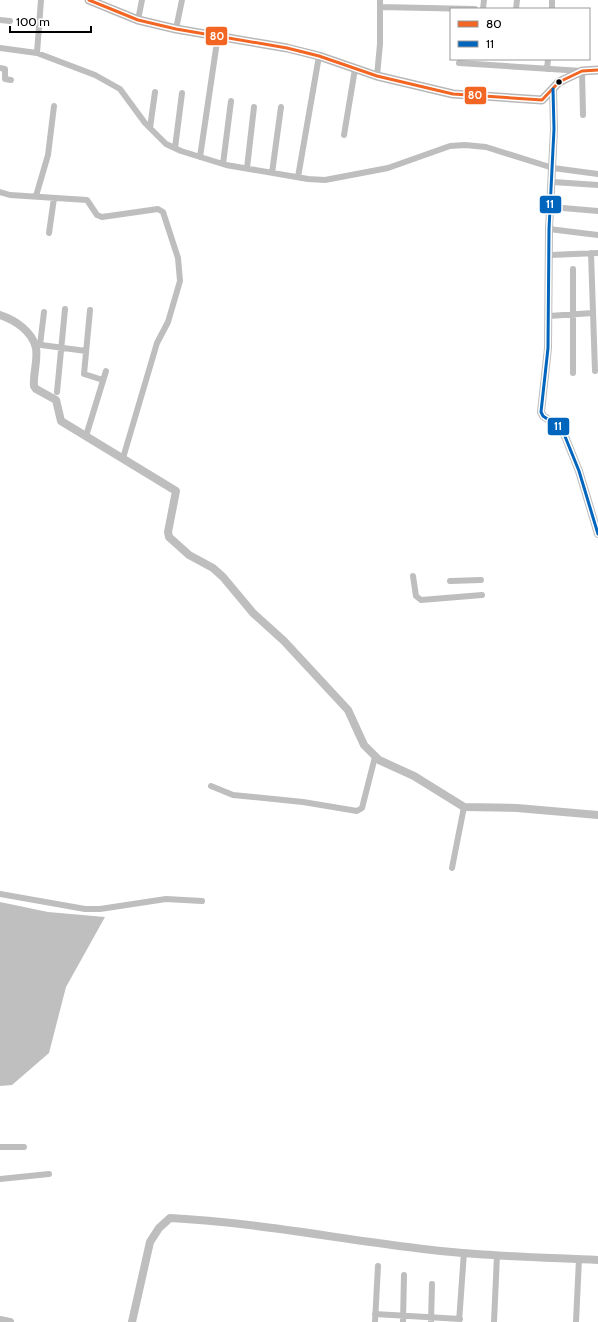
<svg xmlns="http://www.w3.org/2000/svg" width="598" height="1322" font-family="Cabin,sans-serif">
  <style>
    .water { fill: #bfbfbf }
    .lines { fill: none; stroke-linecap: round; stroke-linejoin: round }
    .minor { stroke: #bebebe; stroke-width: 6 }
    .tertiary { stroke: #bebebe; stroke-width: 8 }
    .secondary { stroke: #b8b8b8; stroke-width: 9 }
    .bus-1-casing { stroke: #fff; stroke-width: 6 }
    .bus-2-casing { stroke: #fff; stroke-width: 6 }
    .bus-1 { stroke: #f26522; stroke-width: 3 }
    .bus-2 { stroke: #0065bd; stroke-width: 3 }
    .bus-dot { fill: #000; stroke: #fff; stroke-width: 1.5 }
    .line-badge { stroke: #fff; stroke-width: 1.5 }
    .badge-label { font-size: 11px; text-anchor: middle; font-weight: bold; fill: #fff }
  </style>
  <rect width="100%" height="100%" fill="#fff"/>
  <path class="water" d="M0 902 48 912 105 917 66 987 49 1053 12 1085 0 1086Z"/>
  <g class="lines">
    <path class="minor" d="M380 7 475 9
      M483 9 484 0
      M516 9 517 0
      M552 9V0
      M0 20 10 21
      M138 20 142 0
      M176 29 182 0
      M0 48 37 53 95 75 120 89 145 123 166 144 181 151 226 165 308 179 325 180 388 168 450 146 465 145 486 147 553 168 598 174
      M37 53 41 0
      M459 63 582 71 583 115
      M0 68 5 69V79L11 80
      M547 69 548 59
      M377 76 380 44V0
      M150 128 155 92
      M344 135 355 69
      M175 148 182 93
      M200 157 218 35
      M223 164 231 101
      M247 168 254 107
      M272 173 281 107
      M298 177 319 56
      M553 182 598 185
      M0 192 10 195 87 200 97 215 102 217 158 209 163 212 178 258 180 281 168 322 157 343 123 458
      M36 196 48 155 54 106
      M551 207 598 211
      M549 229 598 235
      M49 233 54 198
      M591 253 595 371
      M550 255 598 253
      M573 269V373
      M90 310 84 374 103 380
      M549 316 593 313
      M34 344 86 351
      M40 345 44 312
      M57 392 65 309
      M86 436 106 371
      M413 576 416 596 421 600 482 595
      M450 581 481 580
      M211 786 233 795 303 802 357 811 362 808 375 757
      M452 868 464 807
      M0 894 85 909H100L166 899 202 901
      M0 1147H24
      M0 1179 49 1174
      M375 1314 460 1319
      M375 1322 378 1266
      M403 1322 404 1275
      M431 1322 432 1284
      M459 1322 464 1252
      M494 1322 497 1255
      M576 1322 579 1259"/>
    <path class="tertiary" d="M553 89 554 129 549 229 548 348 541 412 543 416 562 429 579 471 598 534
      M0 315C15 320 32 331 36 348 38 360 33 374 34 386L36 389 56 400 61 421 176 491 168 532 169 537 189 555 213 568 223 577 253 613 284 641 348 710 364 745 379 760 414 776 464 807 517 808 598 815
      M0 1320 10 1322
      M132 1322 150 1242 159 1228 170 1218C250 1222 328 1237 408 1247 470 1256 535 1257 598 1260"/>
    <path class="secondary" d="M89 0 138 20 176 29 287 48 319 56 377 76 453 94 542 100 559 82 582 71 598 70"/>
    <g class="bus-1-casing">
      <path id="bus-1" d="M89 0 138 20 176 29 287 48 319 56 377 76 453 94 542 100 559 82 582 71 598 70"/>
    </g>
    <g class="bus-2-casing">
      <path id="bus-2" d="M553 89 554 129 549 229 548 348 541 412 543 416 562 429 579 471 598 534"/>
    </g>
    <use href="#bus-1" class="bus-1"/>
    <use href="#bus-2" class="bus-2"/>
  </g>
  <circle class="bus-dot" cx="559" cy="82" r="3.5"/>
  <g class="line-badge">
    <rect x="205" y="26" width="23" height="20" rx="4" fill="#f26522"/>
    <rect x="464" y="86" width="23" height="19" rx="4" fill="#f26522"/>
    <rect x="539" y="195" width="23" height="19" rx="4" fill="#0065bd"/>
    <rect x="547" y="417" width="23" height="19" rx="4" fill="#0065bd"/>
  </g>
  <g class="badge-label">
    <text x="217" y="40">80</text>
    <text x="475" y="99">80</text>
    <text x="550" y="208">11</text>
    <text x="558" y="430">11</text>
  </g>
  <rect x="450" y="8" width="140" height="52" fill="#ffffff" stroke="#999999"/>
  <rect x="458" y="21" width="20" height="6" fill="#f26522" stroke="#999999"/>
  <text x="486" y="28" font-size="12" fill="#000000">80</text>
  <rect x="458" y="41" width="20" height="6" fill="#0065bd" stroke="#999999"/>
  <text x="486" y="48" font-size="12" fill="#000000">11</text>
  <path d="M10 26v6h81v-6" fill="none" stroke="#000000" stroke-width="2"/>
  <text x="16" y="26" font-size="12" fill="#000000" stroke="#ffffff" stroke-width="3" paint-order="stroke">100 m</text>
</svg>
